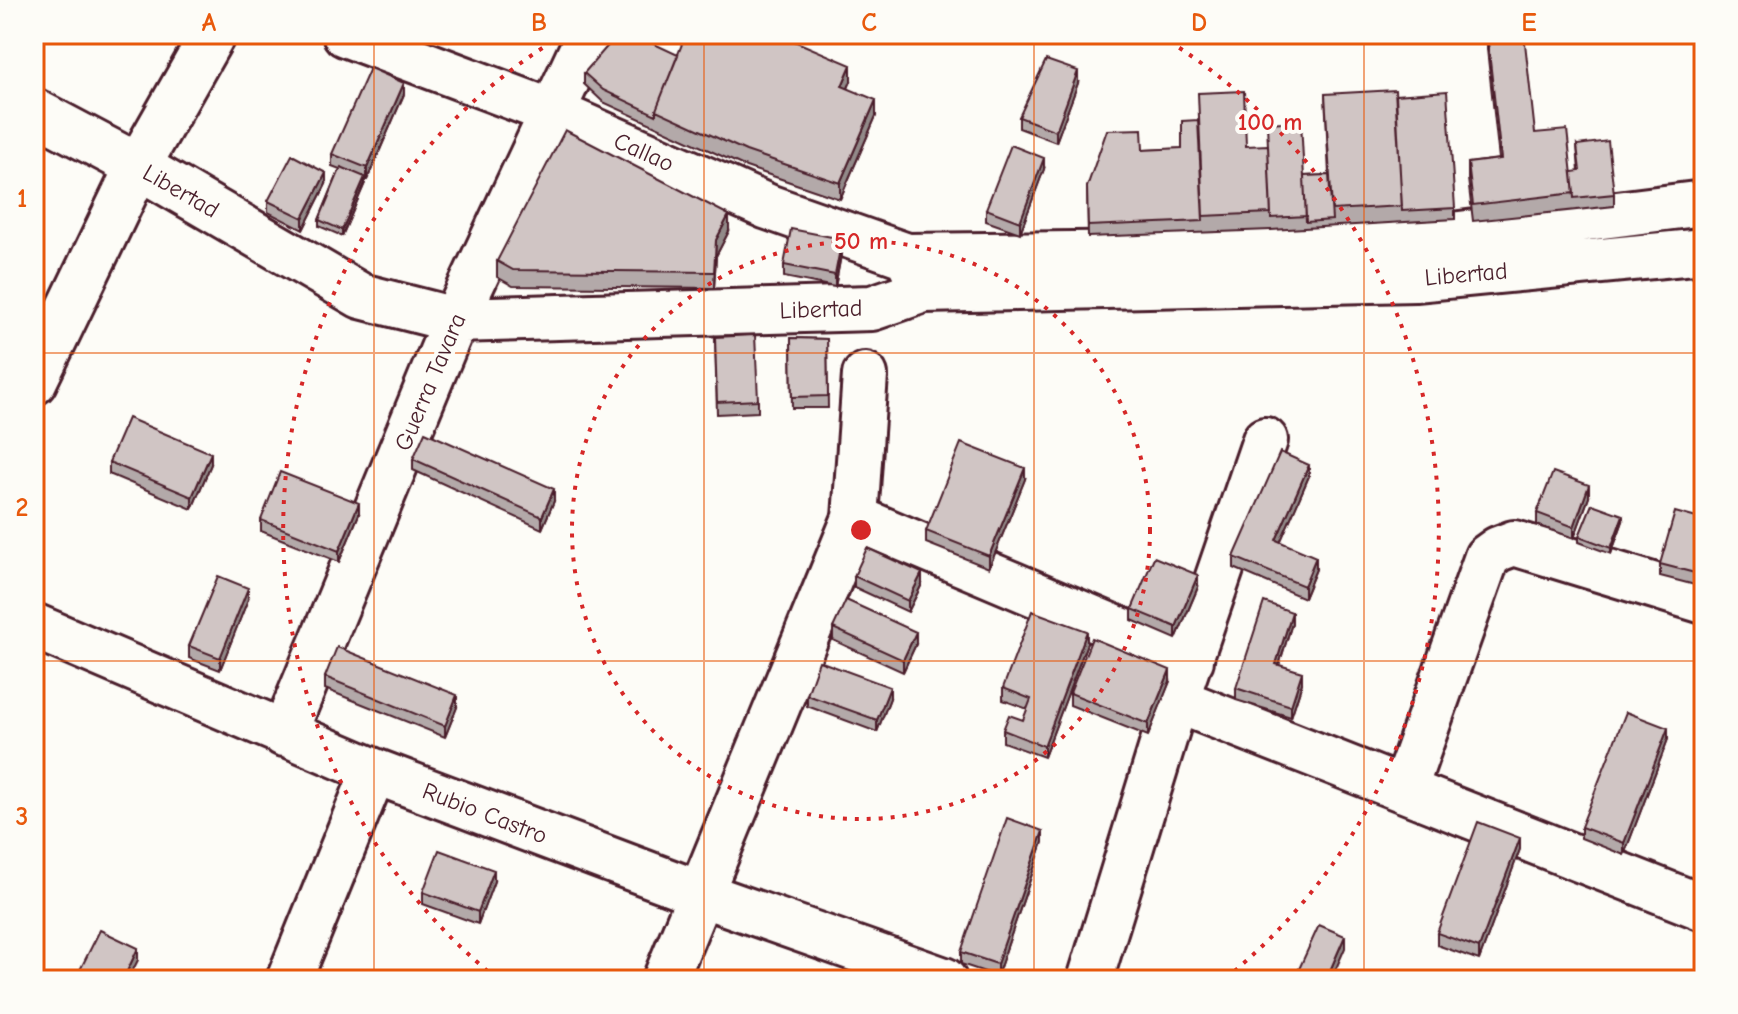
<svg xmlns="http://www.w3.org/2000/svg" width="1738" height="1014" font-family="'Comic Neue',sans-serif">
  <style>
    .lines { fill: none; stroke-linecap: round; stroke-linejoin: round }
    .minor-casing { stroke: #4a1f2b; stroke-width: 50 }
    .minor { stroke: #fdfcf7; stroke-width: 44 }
    .wall { fill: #b3a9a9; stroke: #4a1f2b; stroke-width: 2 }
    .shaded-wall { fill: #928a89; stroke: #4a1f2b; stroke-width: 2 }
    .building { fill: #d0c5c4; stroke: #4a1f2b; stroke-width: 2 }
    .grid { fill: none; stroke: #e8590c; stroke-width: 2; stroke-opacity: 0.55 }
    .ring { fill: none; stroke: #d62828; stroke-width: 4; stroke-dasharray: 4 8 }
    .labels { text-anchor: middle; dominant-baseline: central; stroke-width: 8; stroke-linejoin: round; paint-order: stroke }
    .street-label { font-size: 24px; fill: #4a1f2b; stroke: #fdfcf7 }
    .centre { fill: #d62828; stroke: #fdfcf7; stroke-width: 4 }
    .ring-label { font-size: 24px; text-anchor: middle; font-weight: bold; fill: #d62828; stroke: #fdfcf7; stroke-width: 8; stroke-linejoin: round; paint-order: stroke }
    .neatline { fill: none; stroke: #e8590c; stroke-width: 3 }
    .grid-label { font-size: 26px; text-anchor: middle; font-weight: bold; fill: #e8590c }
  </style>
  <rect width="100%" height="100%" fill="#fdfcf7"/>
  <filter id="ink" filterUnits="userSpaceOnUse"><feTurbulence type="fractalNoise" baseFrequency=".0125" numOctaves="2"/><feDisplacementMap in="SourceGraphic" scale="16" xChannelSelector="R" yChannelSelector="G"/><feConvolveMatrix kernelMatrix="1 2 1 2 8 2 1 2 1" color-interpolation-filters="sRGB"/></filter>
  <g filter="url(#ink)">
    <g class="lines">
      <g class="minor-casing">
        <path id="minor" d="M345 34 552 112 768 207 907 256 920 282
          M34 111 138 166 361 296 455 320 872 308 924 290 1415 279 1704 251
          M907 256 1162 253 1444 236 1704 203
          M34 382 138 166 213 34
          M855 518 1191 660
          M34 626 374 771 701 894 944 980
          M1176 700 1704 908
          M284 734 455 320 589 34
          M1404 790 1487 557 1498 549 1514 543 1704 601
          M289 980 374 771
          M665 980 855 518 865 375
          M1090 980 1176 700 1265 440"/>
      </g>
      <use href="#minor" class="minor"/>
    </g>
    <path class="wall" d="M1487 34 1535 133 1572 172H1579L1577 145 1614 194V206L1473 221 1468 179V163L1499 159 1487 49Z
      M678 55 851 81 848 88 876 116 840 199 746 167 603 102 584 84V73Z
      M1078 83 1056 142 1019 128V117Z
      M404 94 367 180 365 179V183L342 236 319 226V220L340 169 332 166V154Z
      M1325 94 1396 95 1455 208V219L1271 230 1088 237 1087 187 1143 150 1246 146 1304 176 1329 175Z
      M1044 169 1020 233 986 221V209Z
      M326 184 303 230 268 212V201Z
      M729 231 716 256 714 288 513 286 497 277V261Z
      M842 250 835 287 784 277V265Z
      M715 337 758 400V412L717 414Z
      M791 338 827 339 828 408H792Z
      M413 459 554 501 542 529 413 470Z
      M109 462 211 464 192 509 109 474Z
      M1309 476 1280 542 1316 569 1304 598 1234 568V557Z
      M1025 479 989 568 926 543V531Z
      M1589 497 1574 538 1537 525V513Z
      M359 514 339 562 261 531V520Z
      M1704 520 1695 585 1660 576V564Z
      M1623 521 1611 554 1579 542V536Z
      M854 576 922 584 908 612 854 587Z
      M1198 587 1176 639 1132 620V609Z
      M248 599 220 670 189 658V646Z
      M1292 623 1279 665 1302 683 1291 717 1236 700V688Z
      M833 628 916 644 903 672 833 640Z
      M1087 643 1044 757 1003 742V730L1023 720 1028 709 1003 700V688Z
      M325 677 457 707 445 737 325 689Z
      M1170 681 1148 736 1070 705V693Z
      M807 695 890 698 877 732 807 706Z
      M1668 739 1624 855 1581 838V827Z
      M1043 842 997 976 961 964V952Z
      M1520 849 1479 960 1437 945V933Z
      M494 881 478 924 423 904V892Z"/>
    <path class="shaded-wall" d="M851 65V81L842 102V86Z
      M1078 71V83L1056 142V131Z
      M404 83V94L367 180V168Z
      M876 100V116L840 199V183Z
      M1044 158V169L1020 233V222Z
      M326 173V184L303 230V218Z
      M365 177V183L342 236V230Z
      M729 215V231L716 256 714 288 716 240Z
      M842 239V250L835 287V275Z
      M211 453V464L192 509V497Z
      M1309 465V476L1276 552V540Z
      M1025 468V479L989 568V556Z
      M1589 485V497L1574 538V527Z
      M554 489V501L542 529V517Z
      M359 503V514L339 562V551Z
      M1623 515V521L1611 554V548Z
      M1704 540V552L1695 585V573Z
      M1316 557V569L1304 598V586Z
      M922 573V584L908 612V601Z
      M1198 575V587L1176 639V627Z
      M248 588V599L220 670V658Z
      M1292 612V623L1276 675V664Z
      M1087 631V643L1044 757V746Z
      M916 632V644L903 672V660Z
      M1170 670V681L1148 736V724Z
      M1302 672V683L1291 717V706Z
      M890 687V698L877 732V720Z
      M457 695V707L445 737V726Z
      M1668 728V739L1624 855V843Z
      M1043 831V842L997 976V964Z
      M1520 838V849L1479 960V948Z
      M494 870V881L478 924V912Z
      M1345 936V948L1331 980H1326Z
      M138 948V960L128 980H123Z"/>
    <path class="building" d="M618 34H633L678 55 656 110V115L603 90 584 73Z
      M686 34H778L851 65 842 86 876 100 840 183 746 151 656 110Z
      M1487 34H1524L1535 133 1567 130 1574 193 1473 205 1468 163 1501 159Z
      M1046 60 1078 71 1056 131 1019 117Z
      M370 68 404 83 367 168 332 154Z
      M1395 90 1402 206 1332 210 1325 94Z
      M1244 91 1246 146 1268 145 1271 213 1203 216 1198 93Z
      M1447 91 1455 208 1402 211 1396 95Z
      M1198 120 1203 221 1088 226 1087 187 1107 130 1142 129 1143 150 1182 148V121Z
      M1301 121 1306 216 1271 218 1267 123Z
      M565 130 729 215 716 240 714 272 513 270 497 261Z
      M1608 141 1614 194 1574 198 1572 172 1580 171 1577 145Z
      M1011 145 1044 158 1020 222 986 209Z
      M292 155 326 173 303 218 268 201Z
      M341 167 365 177 342 230 319 220Z
      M1329 175 1332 220 1306 222 1304 176Z
      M791 229 842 239 835 275 784 265Z
      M755 335 758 400 717 402 715 337Z
      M791 338 827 339 828 396 792 397Z
      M128 418 211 453 192 497 109 462Z
      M425 432 554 489 542 517 413 459Z
      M961 443 1025 468 989 556 926 531Z
      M1280 452 1309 465 1276 540 1316 557 1304 586 1234 557Z
      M280 472 359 503 339 551 261 520Z
      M1553 472 1589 485 1574 527 1537 513Z
      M1592 504 1623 515 1611 548 1579 536Z
      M1675 512 1704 520V540L1695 573 1660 564Z
      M867 548 922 573 908 601 854 576Z
      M1154 557 1198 575 1176 627 1132 609Z
      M218 576 248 588 220 658 189 646Z
      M846 600 916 632 903 660 833 628Z
      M1264 602 1292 612 1276 664 1302 672 1291 706 1236 688Z
      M1032 611 1087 631 1044 746 1003 730 1009 715 1023 720 1031 699 1003 688Z
      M1092 638 1170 670 1148 724 1070 693Z
      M337 647 457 695 445 726 325 677Z
      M819 661 890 687 877 720 807 695Z
      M1626 712 1668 728 1624 843 1581 827Z
      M1007 818 1043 831 997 964 961 952Z
      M1478 822 1520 838 1479 948 1437 933Z
      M439 850 494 870 478 912 423 892Z
      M1319 925 1345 936 1326 980H1294Z
      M100 930 138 948 123 980H75Z"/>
  </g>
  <path class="grid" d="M374 34V980M704 34V980M1034 34V980M1364 34V980M34 353H1704M34 661H1704"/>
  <g class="ring">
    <circle cx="861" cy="530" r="289"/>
    <path d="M497 979A578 578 0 0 1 563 35M1159 35A578 578 0 0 1 1225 979"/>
  </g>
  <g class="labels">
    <g class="street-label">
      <text transform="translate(644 152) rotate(24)">Callao</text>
      <text transform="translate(181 191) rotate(30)">Libertad</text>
      <text transform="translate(1466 274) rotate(-5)">Libertad</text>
      <text transform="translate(821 309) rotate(-2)">Libertad</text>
      <text transform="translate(430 382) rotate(-67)">Guerra Tavara</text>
      <text transform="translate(485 813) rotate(21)">Rubio Castro</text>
    </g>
  </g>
  <circle cx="861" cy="530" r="12" class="centre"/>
  <g class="ring-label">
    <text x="1270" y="130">100 m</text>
    <text x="861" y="249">50 m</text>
  </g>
  <rect width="1738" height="1014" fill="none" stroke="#fdfcf7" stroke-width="88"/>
  <rect x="44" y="44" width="1650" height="926" class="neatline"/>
  <g class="grid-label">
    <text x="209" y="31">A</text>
    <text x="539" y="31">B</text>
    <text x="869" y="31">C</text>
    <text x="1199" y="31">D</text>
    <text x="1529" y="31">E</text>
    <text x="22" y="207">1</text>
    <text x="22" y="516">2</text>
    <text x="22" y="825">3</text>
  </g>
</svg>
